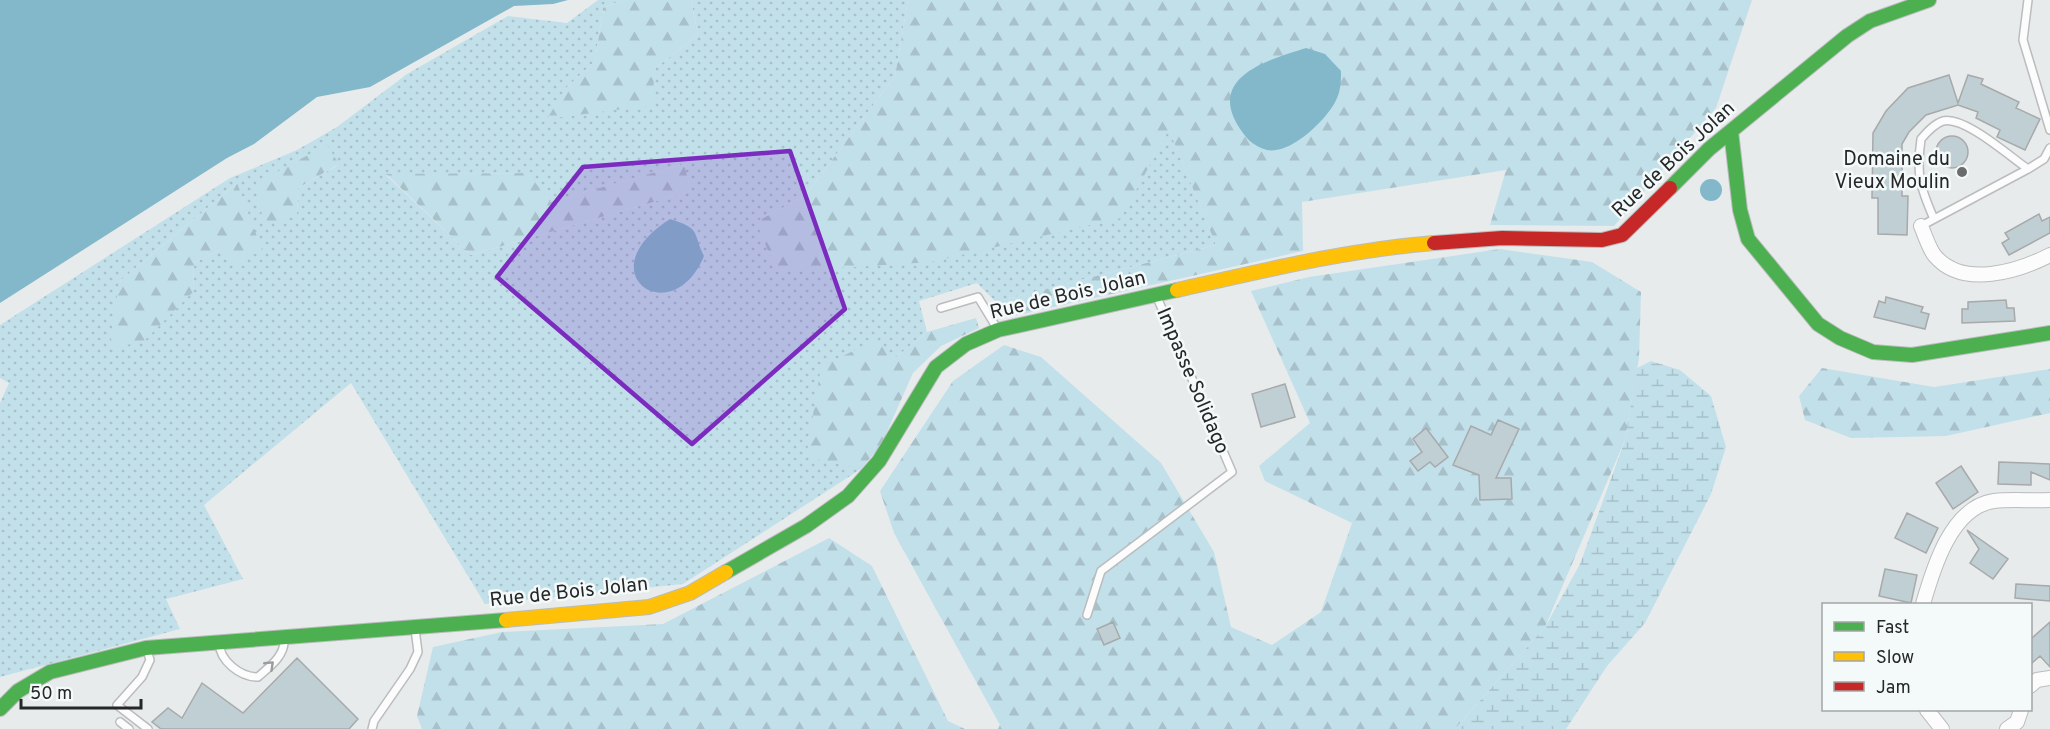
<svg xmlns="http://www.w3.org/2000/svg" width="2050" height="729" font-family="Overpass,sans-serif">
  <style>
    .grass { fill: url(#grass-dots); fill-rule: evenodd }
    .forest { fill: url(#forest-firs) }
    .wetland { fill: url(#wetland-marsh) }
    .water { fill: #82b8ca }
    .building { fill: #bfcfd4; stroke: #a7a9aa; stroke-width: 1.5 }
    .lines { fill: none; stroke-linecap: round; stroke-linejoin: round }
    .lane-casing { stroke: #babcbd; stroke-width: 10 }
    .street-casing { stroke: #babcbd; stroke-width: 16 }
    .fast-casing { stroke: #babcbd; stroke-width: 16 }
    .slow-casing { stroke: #babcbd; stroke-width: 16 }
    .jam-casing { stroke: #babcbd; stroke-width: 16 }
    .lane { stroke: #fcfcfc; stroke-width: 7 }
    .street { stroke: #fcfcfc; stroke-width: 14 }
    .fast { stroke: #4caf50; stroke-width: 14 }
    .slow { stroke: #ffc107; stroke-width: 14 }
    .jam { stroke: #c62828; stroke-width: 14 }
    .oneway { stroke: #9c9c9d }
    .marked { fill: #7b2cbf; fill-opacity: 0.2; stroke: #7b2cbf; stroke-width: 4.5; stroke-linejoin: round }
    .poi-dot { fill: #6a6c6d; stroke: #f4f9fa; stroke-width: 2 }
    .labels { text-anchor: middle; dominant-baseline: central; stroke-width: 5; stroke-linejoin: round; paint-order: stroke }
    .street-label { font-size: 20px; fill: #262728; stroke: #f4f9fa }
    .poi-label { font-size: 20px; fill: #262728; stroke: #f4f9fa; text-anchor: end }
  </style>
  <defs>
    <pattern id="grass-dots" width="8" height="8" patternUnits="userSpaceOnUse" patternTransform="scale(1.5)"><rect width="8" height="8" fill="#c2e0ea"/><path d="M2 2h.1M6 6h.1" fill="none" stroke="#a7c0c9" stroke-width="1.8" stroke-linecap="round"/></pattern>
    <pattern id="forest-firs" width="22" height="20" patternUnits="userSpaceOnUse" patternTransform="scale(1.5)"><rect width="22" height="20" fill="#c2e0ea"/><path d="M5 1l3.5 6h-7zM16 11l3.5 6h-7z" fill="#a7c0c9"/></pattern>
    <pattern id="wetland-marsh" width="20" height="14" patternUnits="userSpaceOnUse" patternTransform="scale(1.5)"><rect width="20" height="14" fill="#c2e0ea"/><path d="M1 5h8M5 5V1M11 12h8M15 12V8" fill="none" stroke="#a7c0c9"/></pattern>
  </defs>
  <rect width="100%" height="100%" fill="#e8ebec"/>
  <path class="grass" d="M598 0H622L603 8 595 61 565 89 654 69 698 35 691 0H908L895 76 805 196 756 222 1169 129 1216 245 996 302 977 283 919 301 927 332 895 358 861 469 683 584 485 604 351 383 204 505 243 579 166 599 180 629 0 677V403L9 383 0 378V325L230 178 297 150 337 127 407 74 508 16 567 23ZM684 164 691 191 471 255 386 175 527 173 550 202ZM338 165 298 188 297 214 256 183ZM237 183 220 250 194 263 193 292 119 282Z"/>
  <path class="forest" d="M622 0H691L698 35 654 69 653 105 547 119 565 89 595 61 603 8Z
    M908 0H1752L1716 108 1614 226 1490 225 1506 170 1302 202 1303 251 1009 317 996 302 1216 245 1169 130 1121 218 931 262 777 272 756 222 805 196 895 76Z
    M327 145 339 164 298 188 297 215 264 226 256 183Z
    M684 164 691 191 471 255 386 174 528 173 550 202Z
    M237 183 262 250 233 266 220 250 194 263 193 292 143 342 109 348 119 282Z
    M1500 249 1592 262 1641 292 1639 358 1625 440 1545 627 1455 729H998L1000 725 894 533 880 491 953 381 1004 345 1041 357 1161 463 1214 552 1231 627 1272 645 1321 612 1352 523 1265 481 1259 466 1310 423 1251 291 1309 277Z
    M976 318 979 328 941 346 913 373 881 445 861 469 806 457 821 367 875 340 895 358 927 332Z
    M1822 368 1934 387 2050 369V413L1946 436 1851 438 1805 420 1799 396Z
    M829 538 872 566 948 721 965 729H422L417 716 433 647 502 632 663 624Z"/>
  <path class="wetland" d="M1651 361 1680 370 1711 396 1726 447 1711 494 1645 623 1607 666 1566 729H1455L1545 627 1580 564 1625 440 1637 368Z"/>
  <path class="water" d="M0 0H568L553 4 514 6 370 87 317 97 254 144 227 158 0 303Z
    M1306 48 1325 54 1341 71C1341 79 1341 90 1337 98 1329 118 1291 155 1267 150 1252 146 1245 137 1237 124 1209 75 1272 59 1306 48Z
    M1700 190a11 11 0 1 1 22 0a11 11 0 1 1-22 0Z
    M670 219C702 229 692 232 704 256 672 333 585 273 670 219Z"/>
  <path class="building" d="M1949 75 1958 103 1968 75 1983 79 1981 84 2019 102 2016 108 2040 119 2025 150 1997 137 2000 130 1976 118 1978 112 1958 105 1926 115 1909 132 1902 144V196H1908L1907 235 1878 234V198H1872L1873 133 1886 111 1908 88Z
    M1936 152a16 16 0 1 1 32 0a16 16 0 1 1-32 0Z
    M2039 214 2042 221 2050 217V233L2009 255 2002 243 2009 239 2005 233Z
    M1886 297 1923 307 1921 312 1929 314 1925 329 1874 317 1879 301 1885 303Z
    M2006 300 2007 308H2014L2015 321 1962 323V309H1968V302Z
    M1285 384 1295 417 1261 427 1252 394Z
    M1498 420 1519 429 1496 478H1511L1512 499 1480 500 1479 475 1453 465 1471 426 1491 435Z
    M1426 428 1448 457 1435 467 1430 462 1418 471 1410 461 1422 452 1413 439Z
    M1999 462 2050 464V480L2031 472V485L1998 484Z
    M1961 466 1978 492 1953 509 1936 483Z
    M1907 513 1938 528 1926 553 1895 538Z
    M1967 530 2008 559 1993 579 1970 563 1979 549Z
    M1885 569 1917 575 1911 603 1879 596Z
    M2016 584 2050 586V601L2015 598Z
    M1113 622 1120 638 1104 645 1097 629Z
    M2050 622V667L2040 656 2031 664V639Z
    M297 658 358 719 349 729H161L152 722 168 708 182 718 202 683 243 713Z"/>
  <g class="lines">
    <g class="lane-casing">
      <path id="lane" d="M2028 0 2023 40 2050 130
        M1934 219C1920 187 1916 174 1921 139 1927 132 1934 124 1943 121 1965 116 2010 157 2028 169
        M1921 226 2028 169 2044 159 2050 148
        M941 308 978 297 998 330
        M1087 615 1101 571 1232 472 1156 295
        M219 643C220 661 240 677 258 677 269 667 285 656 284 640
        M147 650 150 660 142 677 117 705 148 729
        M120 722 129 729
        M372 729 374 721 410 669 418 652 415 629"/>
    </g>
    <g class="street-casing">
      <path id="street" d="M1921 226C1925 235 1929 249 1935 256 1963 289 2019 271 2050 255
        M1923 604C1933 569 1951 507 1994 501 2012 499 2032 501 2050 500
        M2030 686 2037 680 2050 678
        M1927 710 1942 729
        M2007 729 2017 722 2021 710"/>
    </g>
    <g class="fast-casing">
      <path id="fast" d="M1731 131 1740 210 1748 239 1818 324 1840 338 1873 352 1912 355 2050 333
        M1670 188 1709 149 1847 36 1870 21 1929 0
        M726 572 806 526 848 496 879 461 936 367 966 344 998 330 1177 290
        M0 709 18 691 50 672 146 648 506 620"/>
    </g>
    <g class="slow-casing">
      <path id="slow" d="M1177 290C1262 271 1347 250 1434 243
        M506 620 649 607 690 593 726 572"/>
    </g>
    <g class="jam-casing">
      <path id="jam" d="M1434 243 1502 238 1602 240 1622 235 1670 188"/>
    </g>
    <use href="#lane" class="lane"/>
    <use href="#street" class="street"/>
    <use href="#fast" class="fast"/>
    <use href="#slow" class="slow"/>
    <use href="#jam" class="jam"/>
  </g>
  <defs><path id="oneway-chevron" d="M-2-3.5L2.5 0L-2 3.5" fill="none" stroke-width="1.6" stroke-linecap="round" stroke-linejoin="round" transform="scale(1.5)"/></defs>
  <use class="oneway" href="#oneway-chevron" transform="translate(270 665) rotate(-44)"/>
  <path class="marked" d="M790 151 845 309 692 444 497 277 583 167Z"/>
  <circle class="poi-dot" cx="1962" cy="172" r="6"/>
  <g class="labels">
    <g class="street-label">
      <text transform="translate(1674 160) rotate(-43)">Rue de Bois Jolan</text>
      <text transform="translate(1068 296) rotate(-13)">Rue de Bois Jolan</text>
      <text transform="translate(1192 381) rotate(67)">Impasse Solidago</text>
      <text transform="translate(569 593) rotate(-6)">Rue de Bois Jolan</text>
    </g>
    <g class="poi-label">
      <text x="1950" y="160">Domaine du<tspan x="1950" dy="23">Vieux Moulin</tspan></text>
    </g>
  </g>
  <rect x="1822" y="603" width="210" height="108" fill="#f4f9fa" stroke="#a2a5a6" stroke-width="1.5"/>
  <rect x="1834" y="622" width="30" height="9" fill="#4caf50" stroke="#a2a5a6" stroke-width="1.5"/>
  <text x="1876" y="633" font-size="18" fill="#262728">Fast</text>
  <rect x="1834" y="652" width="30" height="9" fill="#ffc107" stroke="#a2a5a6" stroke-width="1.5"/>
  <text x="1876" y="663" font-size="18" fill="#262728">Slow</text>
  <rect x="1834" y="682" width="30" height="9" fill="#c62828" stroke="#a2a5a6" stroke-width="1.5"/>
  <text x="1876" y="693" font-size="18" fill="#262728">Jam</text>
  <path d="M21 699v9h120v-9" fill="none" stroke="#262728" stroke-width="3"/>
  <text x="30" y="699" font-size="18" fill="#262728" stroke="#f4f9fa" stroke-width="4.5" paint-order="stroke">50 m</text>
</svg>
